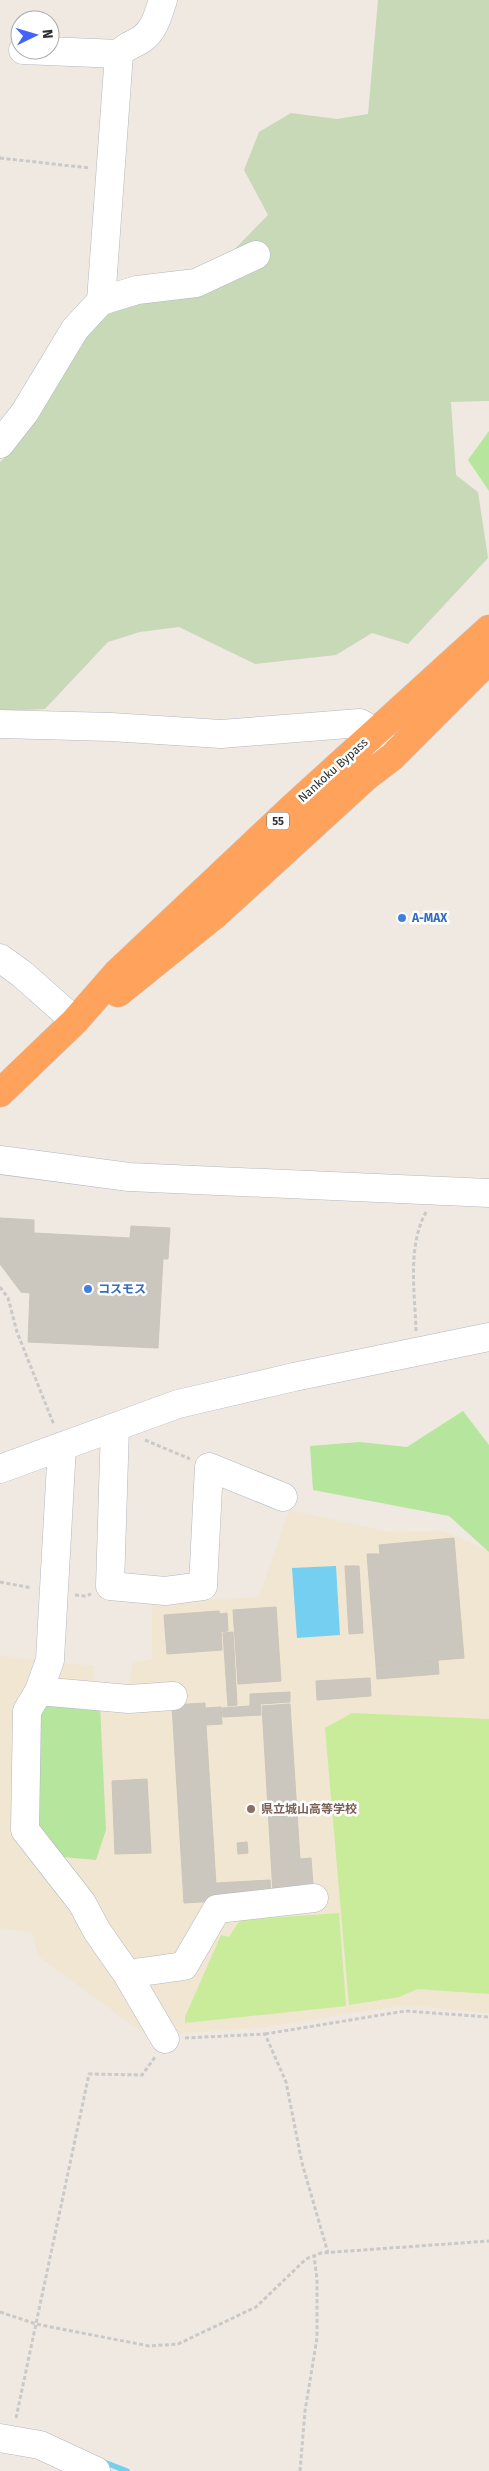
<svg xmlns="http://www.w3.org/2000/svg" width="489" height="2471" font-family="'Fira Sans','Noto Sans JP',sans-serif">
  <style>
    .education { fill: #f0e6d1 }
    .green { fill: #b6e59e }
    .cemetery { fill: #c8d9b8 }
    .pitch { fill: #c9ec9a }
    .water { fill: #75cff0 }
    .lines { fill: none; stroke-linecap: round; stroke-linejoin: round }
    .stream { stroke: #75cff0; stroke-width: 5.5 }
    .building { fill: #cbc7bf; stroke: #cbc5ba }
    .minor-casing { stroke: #b4b7c1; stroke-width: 29 }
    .highway-casing { stroke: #c9c9c9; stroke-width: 29 }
    .path { stroke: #c9c9c9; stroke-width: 3; stroke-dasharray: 4 2.5; stroke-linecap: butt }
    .minor { stroke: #fff; stroke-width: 28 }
    .highway { stroke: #ffa35c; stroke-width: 28 }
    .shop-dot { fill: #3f7fe0; stroke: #fff; stroke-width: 2 }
    .education-dot { fill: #8d6e63; stroke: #fff; stroke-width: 2 }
    .labels { text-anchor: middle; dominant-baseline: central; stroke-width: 5; stroke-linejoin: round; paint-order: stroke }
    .shield { fill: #fff; stroke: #6d6d6d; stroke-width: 1 }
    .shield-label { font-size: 11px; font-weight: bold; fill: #2e2e2e }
    .street-label { font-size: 12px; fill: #2e2e2e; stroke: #fff }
    .shop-label { font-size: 12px; font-weight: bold; fill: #366cbe; stroke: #fff; text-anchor: start }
    .education-label { font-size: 12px; font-weight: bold; fill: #785e54; stroke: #fff; text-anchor: start }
  </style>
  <rect width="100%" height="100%" fill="#efe9e1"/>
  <path class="education" d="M289 1510 390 1532 443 1531 489 1551V2013L405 2005 264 2027 147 2036 38 1956 32 1932 0 1928V1656L94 1666 93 1684 128 1689 133 1663 152 1659V1603L259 1597Z"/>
  <path class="green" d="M489 431V491L468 460Z
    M463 1411 489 1445V1552L449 1516 313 1490 310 1446 360 1442 407 1447Z
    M46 1702 100 1706 106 1830 96 1860 62 1857 29 1813 35 1710Z"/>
  <path class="cemetery" d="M378 0H489V401L451 402 456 475 478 492 488 558 408 644 372 633 336 655 255 664 179 627 140 632 108 642 45 709 0 711V462L15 448 90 329 102 317 141 300 191 294 268 215 244 170 259 132 291 113 337 119 368 114Z"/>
  <path class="pitch" d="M352 1713 489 1719V1994L417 1989 399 1997 349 2005 325 1728Z
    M339 1913 346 2006 185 2023V2017L221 1935 229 1937 240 1920Z"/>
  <path class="water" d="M336 1566 340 1635 297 1638 292 1568Z"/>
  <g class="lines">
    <path class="stream" d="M101 2461 127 2471"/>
  </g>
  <path class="building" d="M0 1218 34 1220V1233L130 1238 131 1226 170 1228 168 1259H163L158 1348 28 1342 30 1293 21 1292 0 1264Z
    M454 1538 464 1658 376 1665 367 1554H380L379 1545Z
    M345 1566H359L363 1633 349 1634Z
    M276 1607 281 1681 238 1684 233 1610Z
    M219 1611 220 1614 227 1613 228 1631 221 1632 222 1650 167 1654 164 1615Z
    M233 1632 237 1705 228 1706 223 1633Z
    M438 1660 439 1674 377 1679 376 1665Z
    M370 1678 371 1696 317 1700 316 1681Z
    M290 1692V1702L260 1704 261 1715 223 1717 222 1708 250 1706V1694Z
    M205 1703V1708L221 1707 222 1724 206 1725 217 1901 184 1903 172 1705Z
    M290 1704 300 1859 311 1858 313 1885 301 1886 302 1891 273 1893 262 1706Z
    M147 1779 151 1853 115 1854 112 1781Z
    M247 1842 248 1853 238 1854 237 1843Z
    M270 1880 271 1896 217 1899 216 1883Z"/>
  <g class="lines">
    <g class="minor-casing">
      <path id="minor" d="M23 50 119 54
        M101 301 119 54C129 43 132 46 142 39 155 30 158 14 163 0
        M0 444 25 412 75 329 101 301 137 290 196 283 256 255
        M0 724 111 727 221 734 360 723 375 732 392 757
        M0 958 22 974 75 1021
        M0 1160 129 1177 489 1193
        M115 1427 110 1586 165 1591 203 1586 209 1467 283 1497
        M0 1469 178 1404 294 1377 489 1337
        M39 1691 50 1660 62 1446
        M173 1696 129 1699 39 1691 27 1711 25 1830 82 1903 97 1931 127 1974 184 1966 217 1909 314 1898
        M127 1974 165 2039
        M0 2438 40 2445 96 2471"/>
    </g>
    <g class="highway-casing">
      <path id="highway" d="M118 993 216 914 367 776 392 757 489 660
        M0 1093 75 1021 117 973 292 808 489 629"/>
    </g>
    <path class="path" d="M0 158 90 168
      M0 1287 8 1298 17 1332 54 1425
      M416 1331C415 1293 407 1247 426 1212
      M145 1440 190 1459
      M0 1582 32 1588
      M75 1595 85 1596 91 1594
      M265 2034 405 2011 489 2017
      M185 2038 265 2034 286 2082 302 2163 328 2253
      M0 2312 36 2324 149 2346 178 2344 256 2307 306 2259 321 2253 489 2241
      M16 2418 89 2074 142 2075 155 2057
      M300 2471 305 2411 317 2338V2279L314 2256"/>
    <use href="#minor" class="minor"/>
    <use href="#highway" class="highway"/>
  </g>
  <g class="shop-dot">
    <circle cx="402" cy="918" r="5"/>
    <circle cx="88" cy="1289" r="5"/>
  </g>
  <circle class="education-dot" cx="251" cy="1809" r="5"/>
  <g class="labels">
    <rect class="shield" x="267" y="812.5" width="22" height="17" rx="4"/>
    <g class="shield-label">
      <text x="278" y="821">55</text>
    </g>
    <g class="street-label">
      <text transform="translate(333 770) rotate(-42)">Nankoku Bypass</text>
    </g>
    <g class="shop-label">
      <text x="412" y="918">A-MAX</text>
      <text x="98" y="1289">コスモス</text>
    </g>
    <g class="education-label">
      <text x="261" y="1809">県立城山高等学校</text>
    </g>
  </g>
  <g transform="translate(35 35) rotate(85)"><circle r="24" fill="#ffffff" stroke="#ababab"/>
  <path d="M0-4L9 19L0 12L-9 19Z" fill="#4264fb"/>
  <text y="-8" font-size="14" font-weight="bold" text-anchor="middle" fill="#2e2e2e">N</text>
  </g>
</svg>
